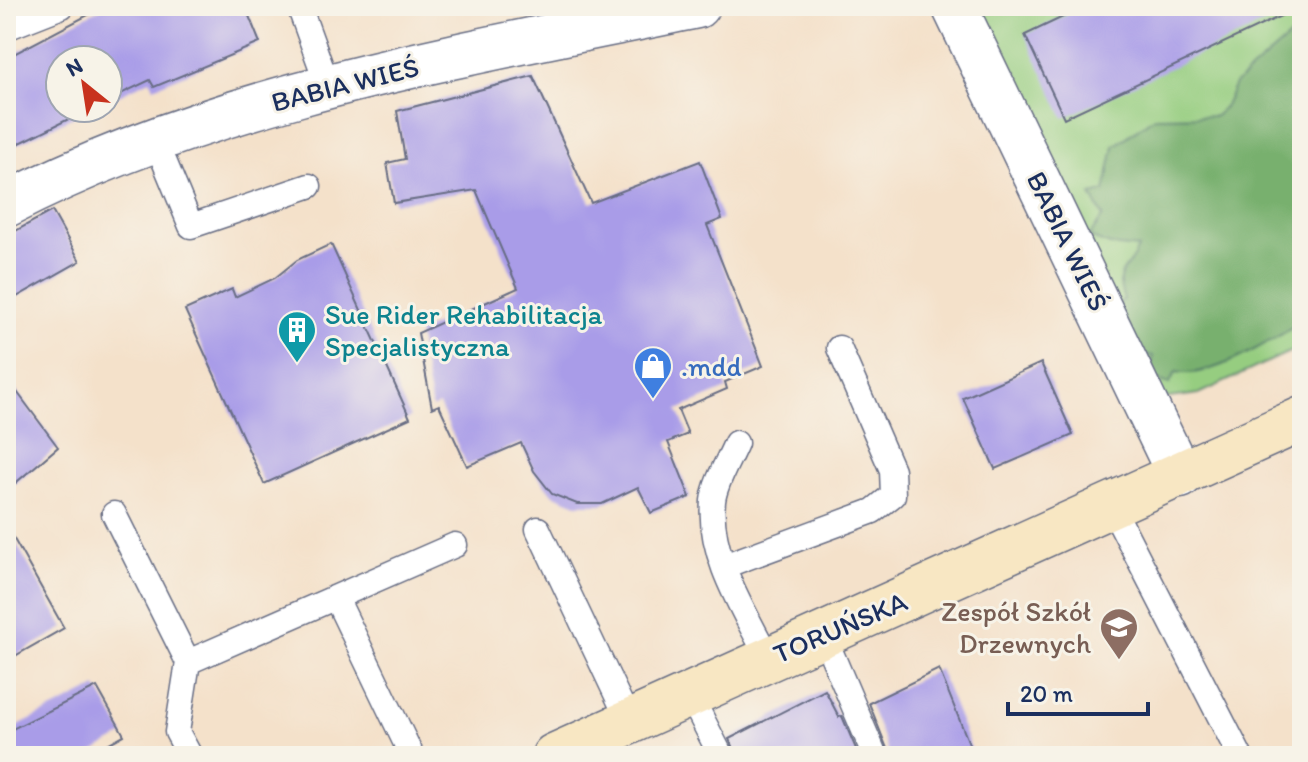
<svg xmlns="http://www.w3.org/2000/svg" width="1308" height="762" font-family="Itim,sans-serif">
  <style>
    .green { fill: #96cd80; stroke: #587e6f; stroke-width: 2 }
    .forest { fill: #78b06e; stroke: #4a7066; stroke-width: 2 }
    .building { fill: #a99ce8 }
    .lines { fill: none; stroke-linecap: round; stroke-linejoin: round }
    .lane-casing { stroke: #676d84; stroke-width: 27 }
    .street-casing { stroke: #676d84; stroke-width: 47 }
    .secondary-casing { stroke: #676d84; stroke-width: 47 }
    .lane { stroke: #fff; stroke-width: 24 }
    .street { stroke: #fff; stroke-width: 44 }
    .secondary { stroke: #f8e7c3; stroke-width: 44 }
    .labels { text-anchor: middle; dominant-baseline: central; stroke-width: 6; stroke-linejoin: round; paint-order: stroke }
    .street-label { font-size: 28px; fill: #1b2f5e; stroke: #f7f3e8 }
    .culture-label { font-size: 28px; fill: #0d838f; stroke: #f7f3e8; text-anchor: start }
    .shop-label { font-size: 28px; fill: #366cbe; stroke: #f7f3e8; text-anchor: start }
    .education-label { font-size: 28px; fill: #785e54; stroke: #f7f3e8; text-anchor: end }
  </style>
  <rect width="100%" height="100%" fill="#f7f3e8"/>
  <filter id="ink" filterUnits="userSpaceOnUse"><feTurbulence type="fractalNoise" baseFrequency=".0125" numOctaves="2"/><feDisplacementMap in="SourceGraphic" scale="16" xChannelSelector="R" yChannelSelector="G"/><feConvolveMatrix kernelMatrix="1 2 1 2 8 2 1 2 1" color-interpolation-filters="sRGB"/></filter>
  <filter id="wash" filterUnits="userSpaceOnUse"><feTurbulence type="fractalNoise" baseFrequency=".006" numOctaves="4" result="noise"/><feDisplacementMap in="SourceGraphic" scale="32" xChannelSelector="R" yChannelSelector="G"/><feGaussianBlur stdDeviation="1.8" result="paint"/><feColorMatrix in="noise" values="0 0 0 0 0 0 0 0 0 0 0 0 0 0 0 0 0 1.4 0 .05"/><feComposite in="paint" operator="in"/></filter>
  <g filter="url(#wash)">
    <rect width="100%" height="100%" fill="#f4e1ca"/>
    <path class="green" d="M954 6H1302V346L1199 394 1146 401Z"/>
    <path class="forest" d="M1302 26V322C1271 340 1212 380 1176 372L1169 384 1150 377 1153 356 1134 354 1111 310 1124 299C1112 268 1129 272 1138 248L1110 245 1089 237 1103 216 1091 195 1105 192 1114 146 1154 117 1216 116 1225 106 1235 84Z"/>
    <g id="blocks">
      <path class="building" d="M105 6H245L260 43 154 87 150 80 108 100V60H60V108H91L6 150V58Z
        M1086 6H1302L1064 118 1025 35Z
        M533 76 591 203 700 161 722 219 707 225 763 366 725 382 727 389 678 410 688 434 668 442 690 497 651 513 638 487 602 504H577L552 494 534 471 521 443 467 466 439 405 432 408 418 333 518 288 476 190 394 203 387 163 405 159 397 111Z
        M52 211 80 261 6 303V236Z
        M331 244 410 418 264 484 185 310 232 289 235 297 275 278 297 260Z
        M1041 363 1073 435 995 469 963 398Z
        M6 377 58 447 6 491Z
        M6 525 64 628 6 661Z
        M939 669 974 756H890L869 703Z
        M97 687 124 735 86 756H6V732Z
        M825 690 839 717 842 716 859 756H736L729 739Z"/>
    </g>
  </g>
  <g filter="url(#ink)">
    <use href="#blocks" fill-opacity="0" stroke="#676d84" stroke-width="2"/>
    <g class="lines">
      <g class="lane-casing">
        <path id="lane" d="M299 6 328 86
          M6 28 62 6
          M155 139 191 226 309 186
          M736 443C729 460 715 482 713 501 708 556 744 610 768 658
          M1112 507 1240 756
          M114 514 188 662 177 732 190 756
          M538 529 629 721
          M724 566 873 511 893 495 892 470 839 348
          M336 598 412 756
          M823 634 875 756
          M188 662 455 545
          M689 693 721 756"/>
      </g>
      <g class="street-casing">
        <path id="street" d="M954 6 1180 476
          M6 205C220 94 463 55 697 6"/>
      </g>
      <g class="secondary-casing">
        <path id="secondary" d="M554 756 1302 419"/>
      </g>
      <use href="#lane" class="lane"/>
      <use href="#street" class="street"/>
      <use href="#secondary" class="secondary"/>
    </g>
  </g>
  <defs>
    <g id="building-pin" transform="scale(2)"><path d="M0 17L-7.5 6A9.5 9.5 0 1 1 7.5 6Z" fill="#0f9aa8" stroke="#f7f3e8"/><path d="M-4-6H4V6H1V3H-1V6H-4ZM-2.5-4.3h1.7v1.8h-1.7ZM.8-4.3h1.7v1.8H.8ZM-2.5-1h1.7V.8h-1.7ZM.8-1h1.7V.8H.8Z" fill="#fff"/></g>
    <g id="shop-pin" transform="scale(2)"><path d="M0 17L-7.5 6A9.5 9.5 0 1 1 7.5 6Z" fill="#3f7fe0" stroke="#f7f3e8"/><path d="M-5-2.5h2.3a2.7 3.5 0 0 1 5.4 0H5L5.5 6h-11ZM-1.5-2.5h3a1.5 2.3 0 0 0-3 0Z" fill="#fff"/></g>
    <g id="university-pin" transform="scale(2)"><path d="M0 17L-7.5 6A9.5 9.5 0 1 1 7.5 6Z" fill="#8d6e63" stroke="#f7f3e8"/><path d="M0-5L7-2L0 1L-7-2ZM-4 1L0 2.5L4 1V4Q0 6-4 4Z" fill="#fff"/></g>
  </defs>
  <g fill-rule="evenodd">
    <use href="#building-pin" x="297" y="330"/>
    <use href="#shop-pin" x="653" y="366"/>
    <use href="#university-pin" x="1119" y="627"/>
  </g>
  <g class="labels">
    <g class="street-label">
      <text transform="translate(345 84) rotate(-14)">BABIA WIEŚ</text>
      <text transform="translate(1068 241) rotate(64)">BABIA WIEŚ</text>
      <text transform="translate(840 627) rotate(-23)">TORUŃSKA</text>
    </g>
    <g class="culture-label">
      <text x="325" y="314">Sue Rider Rehabilitacja<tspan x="325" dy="32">Specjalistyczna</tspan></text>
    </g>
    <g class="shop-label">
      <text x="681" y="366">.mdd</text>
    </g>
    <g class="education-label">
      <text x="1091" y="611">Zespół Szkół<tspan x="1091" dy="32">Drzewnych</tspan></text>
    </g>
  </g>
  <rect width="1308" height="762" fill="none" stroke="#f7f3e8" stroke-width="32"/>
  <g transform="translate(84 84) rotate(330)"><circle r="38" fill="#f7f3e8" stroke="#9fa5b1" stroke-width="2"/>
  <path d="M0-6L14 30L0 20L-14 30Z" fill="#c8321e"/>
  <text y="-12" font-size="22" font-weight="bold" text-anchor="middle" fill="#1b2f5e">N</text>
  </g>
  <path d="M1008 702v12h140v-12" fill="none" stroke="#1b2f5e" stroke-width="4"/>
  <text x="1020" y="702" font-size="24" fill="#1b2f5e" stroke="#f7f3e8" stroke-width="6" paint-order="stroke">20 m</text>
</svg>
